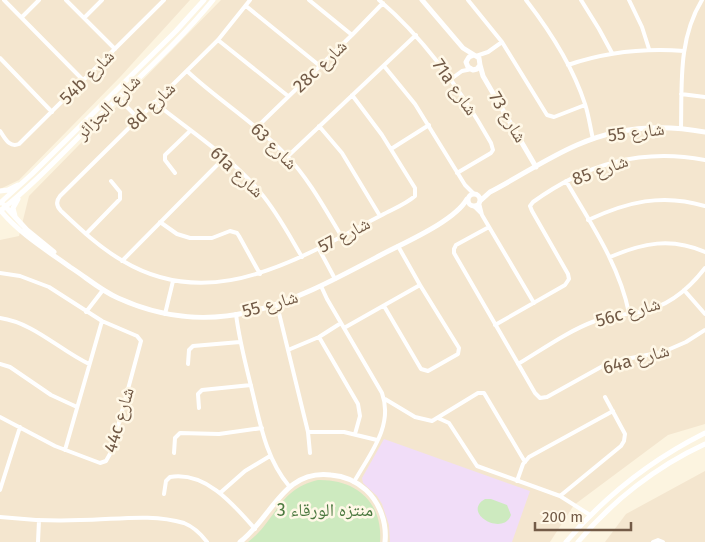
<svg xmlns="http://www.w3.org/2000/svg" width="705" height="542" font-family="'Fira Sans','Noto Naskh Arabic',sans-serif">
  <style>
    .residential { fill: #f4e6cf }
    .education { fill: #f1ddf8 }
    .green { fill: #cdeabf }
    .lines { fill: none; stroke-linecap: round; stroke-linejoin: round }
    .street { stroke: #fff; stroke-width: 4 }
    .secondary { stroke: #fff; stroke-width: 5 }
    .labels { text-anchor: middle; dominant-baseline: central; stroke-width: 5; stroke-linejoin: round; paint-order: stroke }
    .street-label { font-size: 18px; fill: #735b47; stroke: #fff8e7 }
    .park-label { font-size: 18px; fill: #4c7940; stroke: #fff8e7 }
  </style>
  <rect width="100%" height="100%" fill="#fcf4e0"/>
  <path class="residential" d="M0 0H190L121 76 19 180 0 189Z
    M221 0H705V424L668 435 574 505 550 542H0V240L19 236 29 196Z
    M705 471V542H605L626 514Z"/>
  <path class="education" d="M384 439 530 491 512 542H390L389 525 382 504 377 496 363 483 362 478Z"/>
  <path class="green" d="M318 480C357 479 383 503 380 542H248C277 520 278 489 318 480Z
    M485 499H491L507 505 511 515C503 537 461 513 485 499Z"/>
  <g class="lines">
    <path class="street" d="M4 0 83 80
      M66 0 115 49
      M250 0 218 40 60 196C56 201 56 206 61 211 80 229 100 248 123 261 195 304 267 276 335 240 351 232 366 223 382 215 393 209 406 204 415 196V188L382 135 352 95
      M309 0 352 35
      M379 0C426 40 461 90 491 143L493 150 491 153 457 173
      M468 0 502 42 547 115 554 117 585 105
      M526 0C550 31 573 67 585 104 589 116 590 127 593 139
      M581 0 599 29 612 53
      M629 0 642 27 649 49
      M246 6 320 66
      M22 17 39 0
      M84 18 102 0
      M218 40 288 96
      M476 56 488 52 502 42
      M0 58 52 112
      M568 65C606 52 644 48 684 51
      M384 66 415 104 465 185 473 193
      M187 71C219 101 256 123 286 155 309 179 325 209 342 237
      M451 79 462 71 472 69
      M681 94 705 97
      M118 98 138 118
      M154 102C190 131 231 157 260 192 277 212 289 235 302 257
      M319 126 342 153 380 216
      M257 127 352 35 383 3
      M681 128C682 84 678 39 702 0
      M0 131C5 138 9 148 19 144L164 0
      M391 149 429 125
      M288 156 416 35
      M175 173 165 160V155L190 131
      M566 181C591 224 619 264 629 313
      M479 203 482 215 534 303
      M474 206 481 213
      M588 220C627 202 662 193 705 206
      M160 222 177 234 190 238H212L230 231 237 233 239 236 260 274
      M489 227 456 245 454 249V253L535 393 540 398 547 397 610 362 663 352 686 342 705 330
      M86 234 120 199V192L111 181
      M319 249 335 279
      M610 257C643 243 671 237 705 252
      M122 261 224 158
      M0 273 20 276 49 287 102 321 137 336 141 341 111 452 106 461 100 463 55 446 0 417
      M321 286 327 299 382 393C394 426 369 455 354 482
      M684 290 705 314
      M277 305 308 432 310 453
      M384 306 421 369 428 371 458 354 459 348 420 285 398 246
      M86 312 103 290
      M165 314 173 281
      M236 314C239 339 245 362 251 386 260 422 265 457 289 486
      M0 318C34 323 58 349 89 364
      M495 325 565 285 569 279 568 274 532 211 530 206 533 202C586 164 640 148 705 160
      M344 328 420 285
      M319 337 358 404 360 416 355 434
      M288 350 319 337 341 323
      M0 364 10 367 51 395 77 407
      M188 364 189 350 193 346 240 342
      M518 364C543 349 568 331 595 321 610 315 625 315 640 312 667 307 689 289 705 268
      M385 399 415 417 432 421 478 393H484L525 462
      M199 408 198 394 202 390 251 385
      M438 418 449 423 477 466 560 496 590 515
      M308 432H344L377 440
      M65 450 102 321
      M174 453 175 438 180 433 219 434 262 428
      M517 481 523 464 529 457 613 411
      M0 490 20 427
      M220 493 245 471 270 456
      M164 494 166 481 170 477C206 471 234 505 255 529
      M560 496 621 446 624 441 625 434 605 397
      M0 517C27 520 54 521 80 520 114 520 151 513 184 523 194 527 201 534 207 542
      M38 542 39 520
      M653 542 658 540 663 542"/>
    <path class="secondary" d="M422 0 463 48 479 58 480 65 477 69 473 70 468 67 466 62 469 57 474 55
      M480 65 483 76 536 167
      M0 191 8 190 18 185
      M468 200a6 6 0 1 1 12 0a6 6 0 1 1-12 0Z
      M480 201 490 192C519 177 547 158 577 145 617 127 662 124 705 132
      M0 203 32 174 176 31 204 0
      M4 205 27 230 54 252
      M0 210C20 234 45 249 70 267 86 277 100 290 118 298 217 343 292 302 379 256 403 243 454 222 467 199
      M0 211C36 183 67 148 100 116 138 78 179 42 213 0
      M15 216 13 208 18 199
      M240 542C272 518 283 469 331 475 344 476 356 481 366 490 380 503 387 523 385 542
      M566 542C605 496 651 460 705 433
      M578 542C612 501 657 466 705 444"/>
  </g>
  <g class="labels">
    <g class="street-label">
      <text transform="translate(320 66) rotate(-44)">28c شارع</text>
      <text transform="translate(87 77) rotate(-45)">54b شارع</text>
      <text transform="translate(455 87) rotate(55)">71a شارع</text>
      <text transform="translate(151 106) rotate(-44)">8d شارع</text>
      <text transform="translate(108 107) rotate(-45)">شارع الجزائر</text>
      <text transform="translate(508 117) rotate(59)">شارع 73</text>
      <text transform="translate(636 132) rotate(-7)">شارع 55</text>
      <text transform="translate(274 146) rotate(45)">شارع 63</text>
      <text transform="translate(600 170) rotate(-20)">شارع 85</text>
      <text transform="translate(237 172) rotate(43)">61a شارع</text>
      <text transform="translate(344 235) rotate(-28)">شارع 57</text>
      <text transform="translate(270 304) rotate(-16)">شارع 55</text>
      <text transform="translate(628 312) rotate(-16)">56c شارع</text>
      <text transform="translate(636 359) rotate(-16)">64a شارع</text>
      <text transform="translate(119 420) rotate(-74)">44c شارع</text>
    </g>
    <g class="park-label">
      <text x="325" y="510">منتزه الورقاء 3</text>
    </g>
  </g>
  <path d="M535 522v8h96v-8" fill="none" stroke="#735b47" stroke-width="2.5"/>
  <text x="542" y="522" font-size="15" fill="#735b47" stroke="#fff8e7" stroke-width="4" paint-order="stroke">200 m</text>
</svg>
